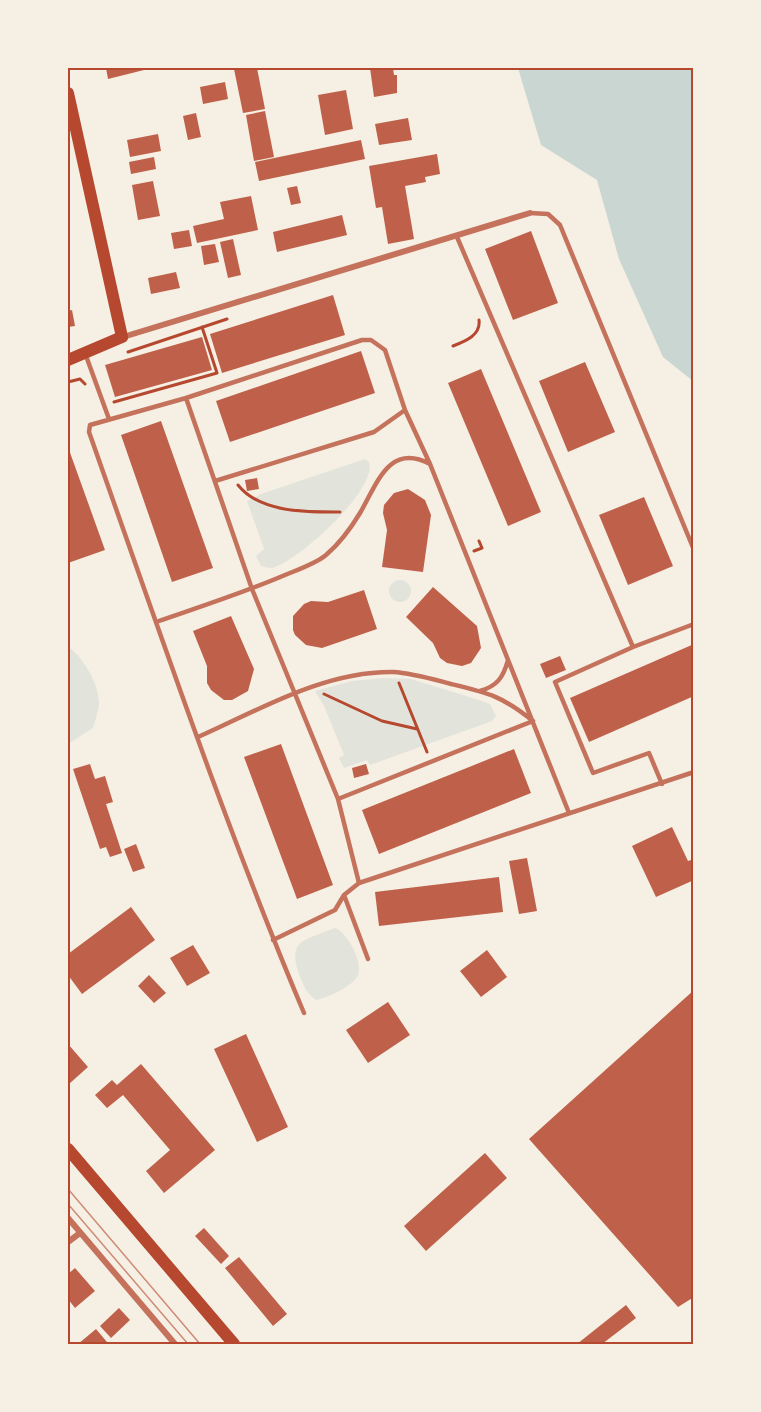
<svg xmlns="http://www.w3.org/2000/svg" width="761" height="1412" font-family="'PT Sans Narrow',sans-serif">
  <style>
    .green { fill: #e2e4dc }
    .water { fill: #c9d6d2 }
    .building { fill: #bf614a }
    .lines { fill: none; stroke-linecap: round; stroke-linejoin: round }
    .path { stroke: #b5482f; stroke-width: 3 }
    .service { stroke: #c5725c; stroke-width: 4.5 }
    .minor { stroke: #c5725c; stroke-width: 6 }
    .secondary { stroke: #b5482f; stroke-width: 12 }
    .tram { stroke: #cf8b77; stroke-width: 1.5 }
    .neatline { fill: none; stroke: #b5482f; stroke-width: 2 }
  </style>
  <rect width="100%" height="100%" fill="#f6efe4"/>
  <path class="green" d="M365 459 369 462C378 489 300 559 275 567 270 569 265 567 261 566L256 556 264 549 247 501 261 494Z
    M389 591a11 11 0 1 1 22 0a11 11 0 1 1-22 0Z
    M68 647C83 656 100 686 99 705 98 712 95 721 93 728L68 744Z
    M384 678 411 679 479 700 490 704 496 716 492 721 370 765 367 760 344 768 339 758 344 755 324 706 315 691 352 681Z
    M335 928C347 932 365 964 357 977 351 987 327 998 316 1000 307 994 304 987 300 977 286 939 304 941 335 928Z"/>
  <path class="water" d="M518 68H693V381L663 357 619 259 597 180 541 145Z"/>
  <path class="building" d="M106 68H152L108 79Z
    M257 68 265 109 243 113 234 69Z
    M370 68H393L394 75H397V93L374 97Z
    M225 82 228 99 203 104 200 87Z
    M346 90 353 129 325 135 318 95Z
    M265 111 274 157 254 161 246 115Z
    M196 113 201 137 188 140 183 116Z
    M408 118 412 140 379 145 375 124Z
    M158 134 161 151 130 157 127 140Z
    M361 140 365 159 259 181 255 162Z
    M437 154 440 174 425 177 426 182 405 186 414 239 388 244 382 207 376 208 369 166Z
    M154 157 156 169 131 174 129 162Z
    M153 181 160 216 138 220 132 185Z
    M297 186 301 203 291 205 287 188Z
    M251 196 258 230 197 243 193 226 224 219 220 202Z
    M342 215 347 235 277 252 273 232Z
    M189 230 192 246 174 249 171 233Z
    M531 231 558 303 513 320 485 249Z
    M233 239 241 275 228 278 220 242Z
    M215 244 219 262 204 265 201 246Z
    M176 272 180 288 151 294 148 278Z
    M333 295 345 335 222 373 210 334Z
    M72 310 75 326 68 327V311Z
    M202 337 212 370 115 397 105 365Z
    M361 351 375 393 230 442 216 401Z
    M585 362 615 432 568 452 539 381Z
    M481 369 541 512 508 526 448 383Z
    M161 421 213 568 172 582 121 435Z
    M68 447 105 550 68 563Z
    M257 478 259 489 247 491 245 480Z
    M408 489 425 500 431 515 423 572 382 567 387 530 383 513 384 505 394 493Z
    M644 497 673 566 628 585 599 515Z
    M433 587 477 626 481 648 471 663 462 666 447 663 440 658 433 643 406 617Z
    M364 590 377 629 322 648 306 645 295 635 293 630V616L304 604 311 601 328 602Z
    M231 616 254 669 248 691 232 700H224L211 690 207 683V666L193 631Z
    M694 644V696L589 742 570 698Z
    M560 656 566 670 546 678 540 664Z
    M281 744 333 885 297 899 244 757Z
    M514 749 531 793 379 854 362 810Z
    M90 764 95 779 105 776 113 802 106 804 122 853 110 857 106 847 100 849 73 769Z
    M366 764 369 774 354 778 352 768Z
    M672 827 688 861 694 859V880L656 897 632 846Z
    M136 844 145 868 133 872 124 849Z
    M527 858 537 911 519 914 509 861Z
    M499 877 503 912 379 926 375 892Z
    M131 907 155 940 82 994 68 975V954Z
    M193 945 210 973 187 986 170 958Z
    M487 950 507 977 481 997 460 971Z
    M149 975 166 993 154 1003 138 986Z
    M694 990V1297L678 1307 529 1139Z
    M388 1002 410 1035 368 1063 346 1030Z
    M246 1034 288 1127 257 1142 214 1049Z
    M68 1044 88 1067 69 1084 68 1082Z
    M141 1064 215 1150 164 1193 146 1171 170 1150 123 1095 107 1108 95 1095 112 1080 117 1085Z
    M485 1153 507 1178 426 1251 404 1226Z
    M204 1228 229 1256 221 1264 195 1236Z
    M239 1257 287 1314 273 1326 225 1268Z
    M75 1268 95 1291 75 1308 68 1299V1274Z
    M626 1305 636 1318 602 1344H577Z
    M119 1308 130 1320 111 1338 100 1326Z
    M96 1329 107 1342 78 1344Z"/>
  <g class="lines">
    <path class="path" d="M453 346C466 341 481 335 479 320
      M128 352 227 319
      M68 382 80 379 85 384
      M114 402 217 373 202 327
      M238 485C260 513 307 512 340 512
      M474 551 482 548 479 541
      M399 683 427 752
      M324 694 382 721 417 729"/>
    <path class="service" d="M530 213 548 214 560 225 694 550
      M457 237 633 647
      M85 353 109 419
      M186 398 252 589 338 799 359 883
      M215 481 374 432 405 410
      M156 622C199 607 243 593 285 575 297 570 315 564 326 555 339 544 351 528 360 513 377 484 389 442 430 464
      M480 691C497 686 503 678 508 660
      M198 737C259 710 324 671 393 672 412 673 432 679 451 684 489 693 502 696 533 721L338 799
      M662 784 649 753 593 773 555 682 633 647 694 624
      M344 895 368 959
      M273 940 335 910 344 895 359 883 694 772
      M304 1013C224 823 158 627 89 432L90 425 186 398 362 340H371L385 350 405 410 430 464 569 813"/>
    <path class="minor" d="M123 337 530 213
      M68 1218 175 1344
      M68 1242 80 1233"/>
    <path class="secondary" d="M68 93 122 337 68 360
      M68 1149 234 1344"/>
    <path class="tram" d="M68 1189 200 1344
      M68 1204 188 1344"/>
  </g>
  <rect width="761" height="1412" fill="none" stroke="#f6efe4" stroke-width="138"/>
  <rect x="69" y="69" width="623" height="1274" class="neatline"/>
</svg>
